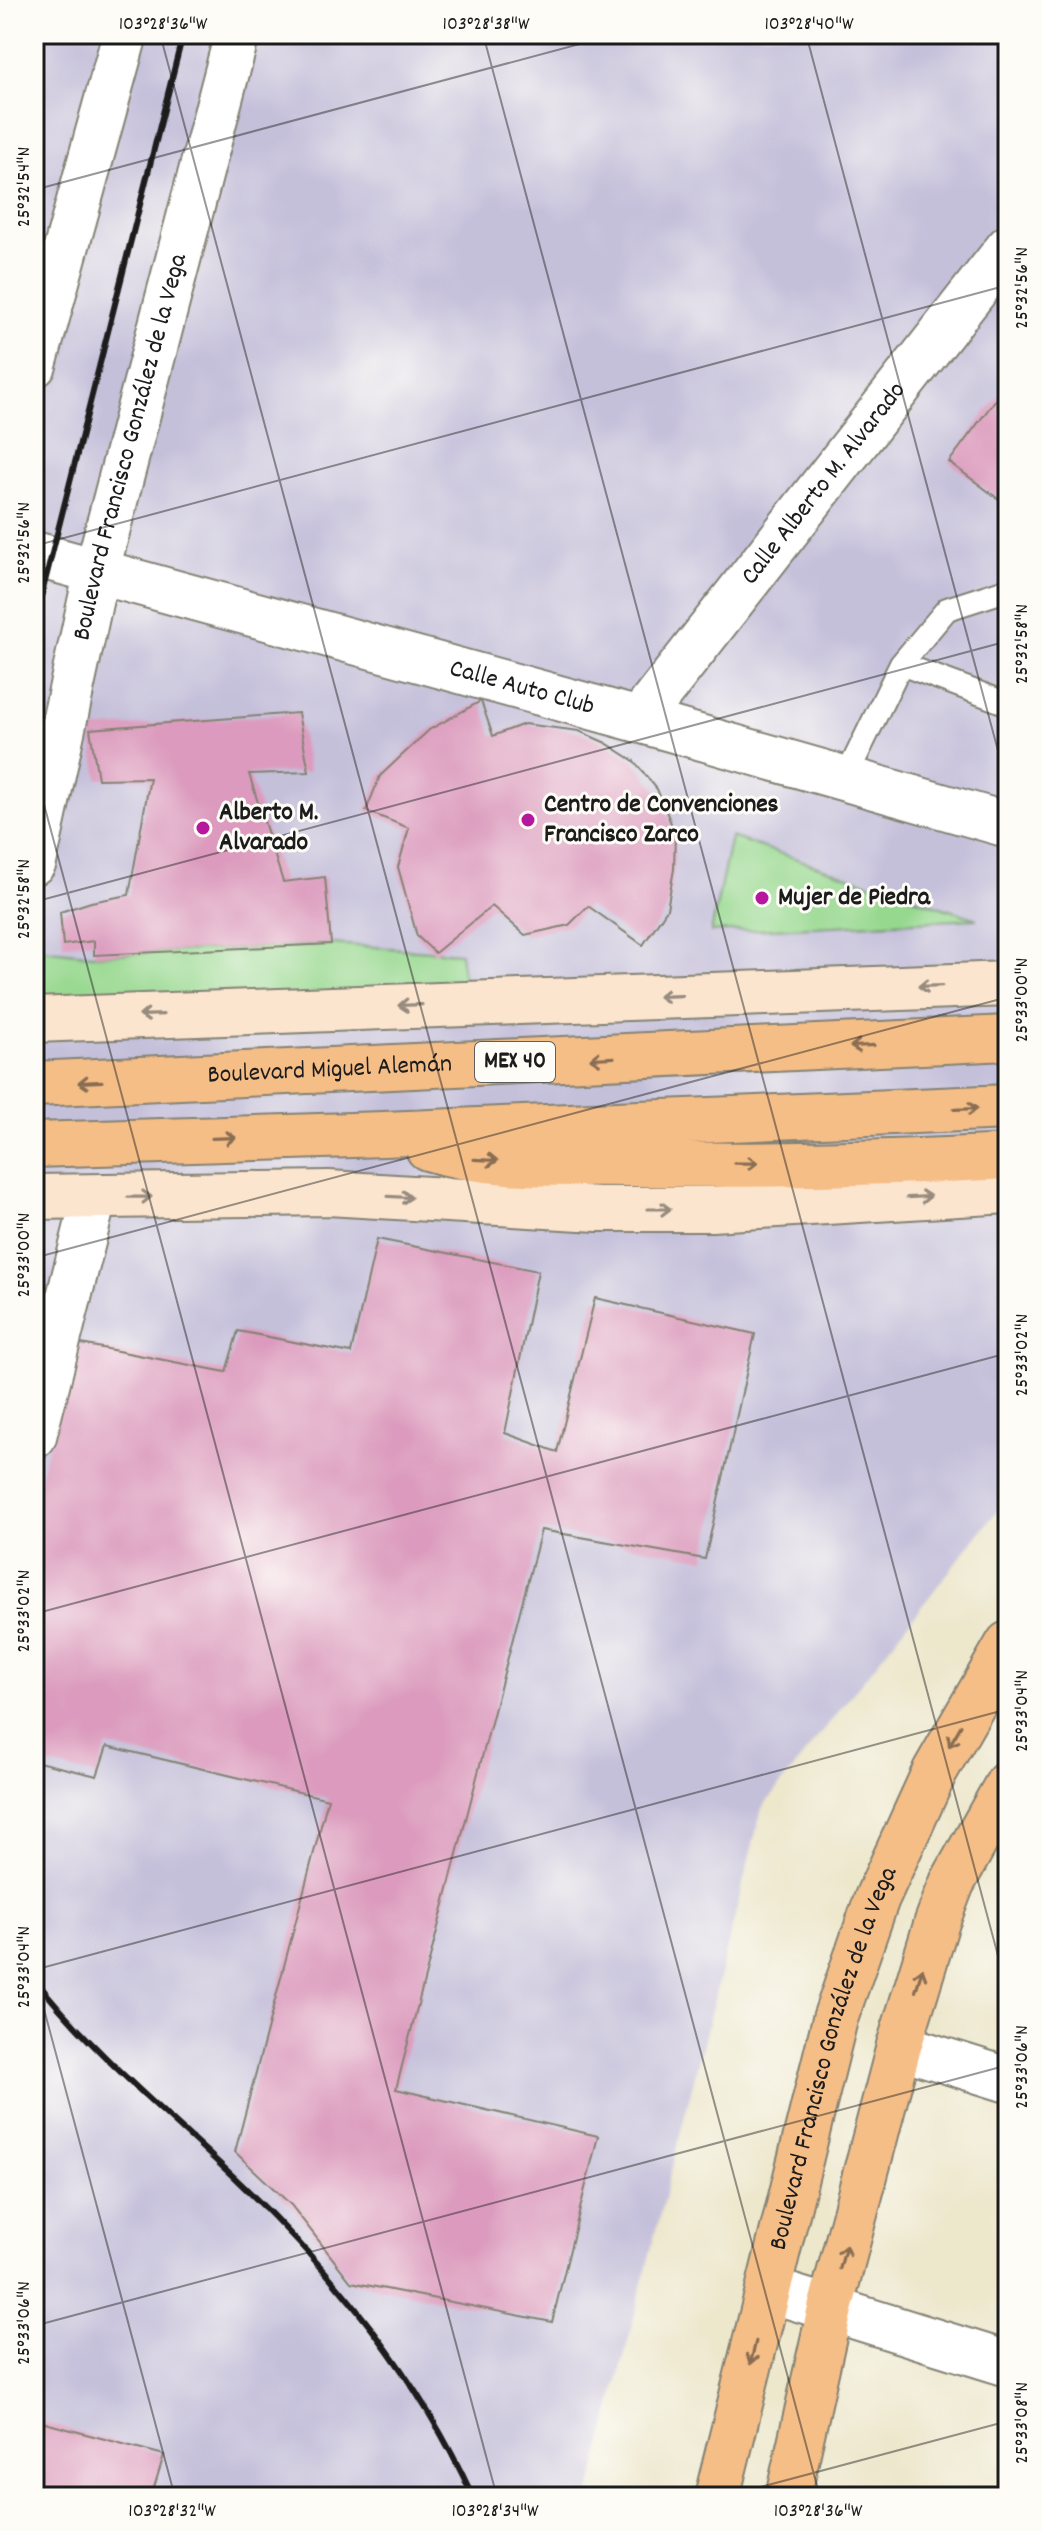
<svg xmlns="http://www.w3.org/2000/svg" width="1042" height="2531" font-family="Dekko,sans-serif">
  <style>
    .industrial { fill: #c5c0da }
    .green { fill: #97d88f; stroke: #5a7a56; stroke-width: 2 }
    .building { fill: #dc9bbe }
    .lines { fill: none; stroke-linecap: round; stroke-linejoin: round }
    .lane-casing { stroke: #848274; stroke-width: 26 }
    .street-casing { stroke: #848274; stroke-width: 48 }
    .secondary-casing { stroke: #848274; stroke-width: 48 }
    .primary-casing { stroke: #848274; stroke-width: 48 }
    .highway-casing { stroke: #848274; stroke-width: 48 }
    .lane { stroke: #fff; stroke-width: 22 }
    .street { stroke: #fff; stroke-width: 44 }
    .secondary { stroke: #fbe5cf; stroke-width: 44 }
    .primary { stroke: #f6be87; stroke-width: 44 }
    .highway { stroke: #f6be87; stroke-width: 44 }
    .rail { stroke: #1c1c1c; stroke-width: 6 }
    .oneway { stroke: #978b7e }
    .oneway2 { stroke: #896d52 }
    .ticks { fill: none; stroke: #1c1c1c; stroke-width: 2; stroke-opacity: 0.45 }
    .poi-dot { fill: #b5179e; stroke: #fdfcf7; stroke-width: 3 }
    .labels { text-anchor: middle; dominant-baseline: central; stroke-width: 6; stroke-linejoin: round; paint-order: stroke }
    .shield { fill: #fdfcf7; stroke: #605f5e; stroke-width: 2 }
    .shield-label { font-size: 24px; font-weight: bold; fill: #1c1c1c }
    .street-label { font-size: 26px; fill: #1c1c1c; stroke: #fdfcf7 }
    .poi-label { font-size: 26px; font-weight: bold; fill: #1c1c1c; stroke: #fdfcf7; text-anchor: start }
    .neatline { fill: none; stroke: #1c1c1c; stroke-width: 3 }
    .ticks-label { font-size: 20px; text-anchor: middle; fill: #1c1c1c }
  </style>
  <rect width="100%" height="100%" fill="#fdfcf7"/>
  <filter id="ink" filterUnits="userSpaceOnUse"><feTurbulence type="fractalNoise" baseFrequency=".0125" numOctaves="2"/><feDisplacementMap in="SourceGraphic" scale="16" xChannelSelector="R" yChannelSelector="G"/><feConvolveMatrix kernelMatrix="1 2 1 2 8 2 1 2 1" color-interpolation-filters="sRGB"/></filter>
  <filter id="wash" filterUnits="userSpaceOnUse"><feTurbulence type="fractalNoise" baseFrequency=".006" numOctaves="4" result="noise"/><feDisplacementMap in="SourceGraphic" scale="32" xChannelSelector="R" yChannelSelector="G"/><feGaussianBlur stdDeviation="1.8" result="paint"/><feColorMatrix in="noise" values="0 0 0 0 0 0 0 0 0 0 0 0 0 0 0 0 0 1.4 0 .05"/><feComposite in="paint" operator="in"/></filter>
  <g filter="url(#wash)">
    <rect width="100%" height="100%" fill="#ede7cc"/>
    <path class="industrial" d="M34 34H1008V1497L762 1808 589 2497H34Z"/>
    <path class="green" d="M731 837 977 919 711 932Z
      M331 944 460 953 466 999 34 1010V948L94 955Z"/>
    <g id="blocks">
      <path class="building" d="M1008 383V506L949 462Z
        M481 701 493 736 524 724 579 731 606 743 634 761 657 789 675 833 674 869 667 909 643 945 588 906 569 925 525 935 492 906 435 953 417 936 398 867 409 828 366 811 380 776 429 730Z
        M298 713 309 772 249 774 283 882 325 877 331 944 94 955V941L63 945 60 912 91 902 129 895 150 778 98 779 90 729Z
        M377 1239 538 1271 505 1433 557 1452 595 1298 755 1334 705 1559 541 1530 396 2089 598 2136 552 2322 351 2282 291 2205 235 2152 328 1799 107 1746 97 1776 34 1761V1499L76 1343 226 1372 238 1331 351 1353Z
        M34 2420 164 2455 151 2497H34Z"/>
    </g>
  </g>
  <g filter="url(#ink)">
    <use href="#blocks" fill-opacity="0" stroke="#848274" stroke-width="2"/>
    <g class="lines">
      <g class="lane-casing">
        <path id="lane" d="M901 664 1008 704
          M845 779 901 664 947 609 1003 591H1008"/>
      </g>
      <g class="street-casing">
        <g id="street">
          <path d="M34 365 125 34"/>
          <path id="s1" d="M34 554 639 720 1008 825"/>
          <path id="s2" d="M639 720 1008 248"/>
          <path id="s3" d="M34 862 97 570 237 34"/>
          <path d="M34 1436 94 1198"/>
          <path d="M899 2046 1008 2080"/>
          <path d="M770 2290 1008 2364"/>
        </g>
      </g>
      <g class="secondary-casing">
        <path id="secondary" d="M34 1020 1008 984
          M34 1197 328 1193 598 1209H711L1008 1191"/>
      </g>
      <g class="primary-casing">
        <g id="primary">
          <path id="s4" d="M717 2497 835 2019 877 1898 935 1771 1008 1644"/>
          <path d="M788 2497 830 2309 899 2046 937 1922 952 1883 1008 1783"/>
        </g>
      </g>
      <g class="highway-casing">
        <g id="highway">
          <path id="s5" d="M34 1084 1008 1038"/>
          <path d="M34 1145 384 1134 1008 1107"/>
          <path d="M428 1148C492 1168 562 1163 629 1164 755 1166 882 1164 1008 1157"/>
        </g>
      </g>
      <use href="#lane" class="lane"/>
      <use href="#street" class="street"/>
      <use href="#secondary" class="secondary"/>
      <use href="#primary" class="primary"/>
      <use href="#highway" class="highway"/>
      <path class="rail" d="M34 625 183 34
        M34 1978C94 2055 170 2116 240 2183 335 2274 418 2376 473 2497"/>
    </g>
    <defs><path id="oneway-shaft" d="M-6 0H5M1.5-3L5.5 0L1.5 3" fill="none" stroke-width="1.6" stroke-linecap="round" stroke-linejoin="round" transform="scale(2)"/></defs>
    <g class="oneway">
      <use href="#oneway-shaft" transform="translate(930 986) rotate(178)"/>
      <use href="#oneway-shaft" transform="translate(670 996) rotate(178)"/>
      <use href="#oneway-shaft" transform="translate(410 1005) rotate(178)"/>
      <use href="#oneway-shaft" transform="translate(151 1015) rotate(178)"/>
      <use href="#oneway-shaft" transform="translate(140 1197) rotate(-1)"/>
      <use href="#oneway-shaft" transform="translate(400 1197) rotate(3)"/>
      <use href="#oneway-shaft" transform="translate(919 1197) rotate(-3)"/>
      <use href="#oneway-shaft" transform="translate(659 1209)"/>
    </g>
    <g class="oneway2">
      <use href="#oneway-shaft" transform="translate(862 1046) rotate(177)"/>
      <use href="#oneway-shaft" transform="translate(602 1058) rotate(177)"/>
      <use href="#oneway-shaft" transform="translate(90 1082) rotate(177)"/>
      <use href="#oneway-shaft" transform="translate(966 1109) rotate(-2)"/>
      <use href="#oneway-shaft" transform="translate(224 1138) rotate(-2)"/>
      <use href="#oneway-shaft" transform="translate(486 1160) rotate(3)"/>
      <use href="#oneway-shaft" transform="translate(746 1163) rotate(-1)"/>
      <use href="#oneway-shaft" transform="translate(955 1736) rotate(120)"/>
      <use href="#oneway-shaft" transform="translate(919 1980) rotate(-73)"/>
      <use href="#oneway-shaft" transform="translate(843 2257) rotate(-75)"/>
      <use href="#oneway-shaft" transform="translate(753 2353) rotate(104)"/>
    </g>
  </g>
  <path class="ticks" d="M160 34 820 2497M483 34 1008 1993M806 34 1008 788M34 190 617 34M34 546 1008 285M34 767 497 2497M34 902 1008 641M34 1258 1008 997M34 1614 1008 1353M34 1970 1008 1709M34 1972 175 2497M34 2326 1008 2065M723 2497 1008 2421"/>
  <g class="poi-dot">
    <circle cx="528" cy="820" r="8"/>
    <circle cx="203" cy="828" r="8"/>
    <circle cx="762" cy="898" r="8"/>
  </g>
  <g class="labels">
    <rect class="shield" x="475" y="1042" width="80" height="40" rx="6"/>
    <g class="shield-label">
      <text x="515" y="1062">MEX 40</text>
    </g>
    <g class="street-label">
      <text stroke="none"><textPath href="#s3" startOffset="426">Boulevard Francisco González de la Vega</textPath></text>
      <text stroke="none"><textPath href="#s2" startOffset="300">Calle Alberto M. Alvarado</textPath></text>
      <text stroke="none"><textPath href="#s1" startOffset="506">Calle Auto Club</textPath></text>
      <text stroke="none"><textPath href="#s5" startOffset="296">Boulevard Miguel Alemán</textPath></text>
      <text stroke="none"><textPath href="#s4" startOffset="454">Boulevard Francisco González de la Vega</textPath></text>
    </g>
    <g class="poi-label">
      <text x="544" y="805">Centro de Convenciones<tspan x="544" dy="30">Francisco Zarco</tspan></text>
      <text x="219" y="813">Alberto M.<tspan x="219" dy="30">Alvarado</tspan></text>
      <text x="778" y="898">Mujer de Piedra</text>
    </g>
  </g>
  <rect width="1042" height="2531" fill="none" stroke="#fdfcf7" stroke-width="88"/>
  <rect x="44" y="44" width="954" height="2443" class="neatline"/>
  <g class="ticks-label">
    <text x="163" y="29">103°28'36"W</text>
    <text x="486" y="29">103°28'38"W</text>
    <text x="809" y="29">103°28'40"W</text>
    <text transform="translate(22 187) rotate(-90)" y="7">25°32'54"N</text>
    <text transform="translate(1020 288) rotate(-90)" y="7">25°32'56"N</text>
    <text transform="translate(22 543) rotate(-90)" y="7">25°32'56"N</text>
    <text transform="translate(1020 644) rotate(-90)" y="7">25°32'58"N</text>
    <text transform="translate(22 899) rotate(-90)" y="7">25°32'58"N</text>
    <text transform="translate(1020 1000) rotate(-90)" y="7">25°33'00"N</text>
    <text transform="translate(22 1255) rotate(-90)" y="7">25°33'00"N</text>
    <text transform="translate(1020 1355) rotate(-90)" y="7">25°33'02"N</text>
    <text transform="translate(22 1611) rotate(-90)" y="7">25°33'02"N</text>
    <text transform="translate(1020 1711) rotate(-90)" y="7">25°33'04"N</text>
    <text transform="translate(22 1967) rotate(-90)" y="7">25°33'04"N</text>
    <text transform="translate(1020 2067) rotate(-90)" y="7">25°33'06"N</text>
    <text transform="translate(22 2323) rotate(-90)" y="7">25°33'06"N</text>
    <text transform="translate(1020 2423) rotate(-90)" y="7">25°33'08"N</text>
    <text x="172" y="2516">103°28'32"W</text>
    <text x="495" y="2516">103°28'34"W</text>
    <text x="818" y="2516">103°28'36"W</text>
  </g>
</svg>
